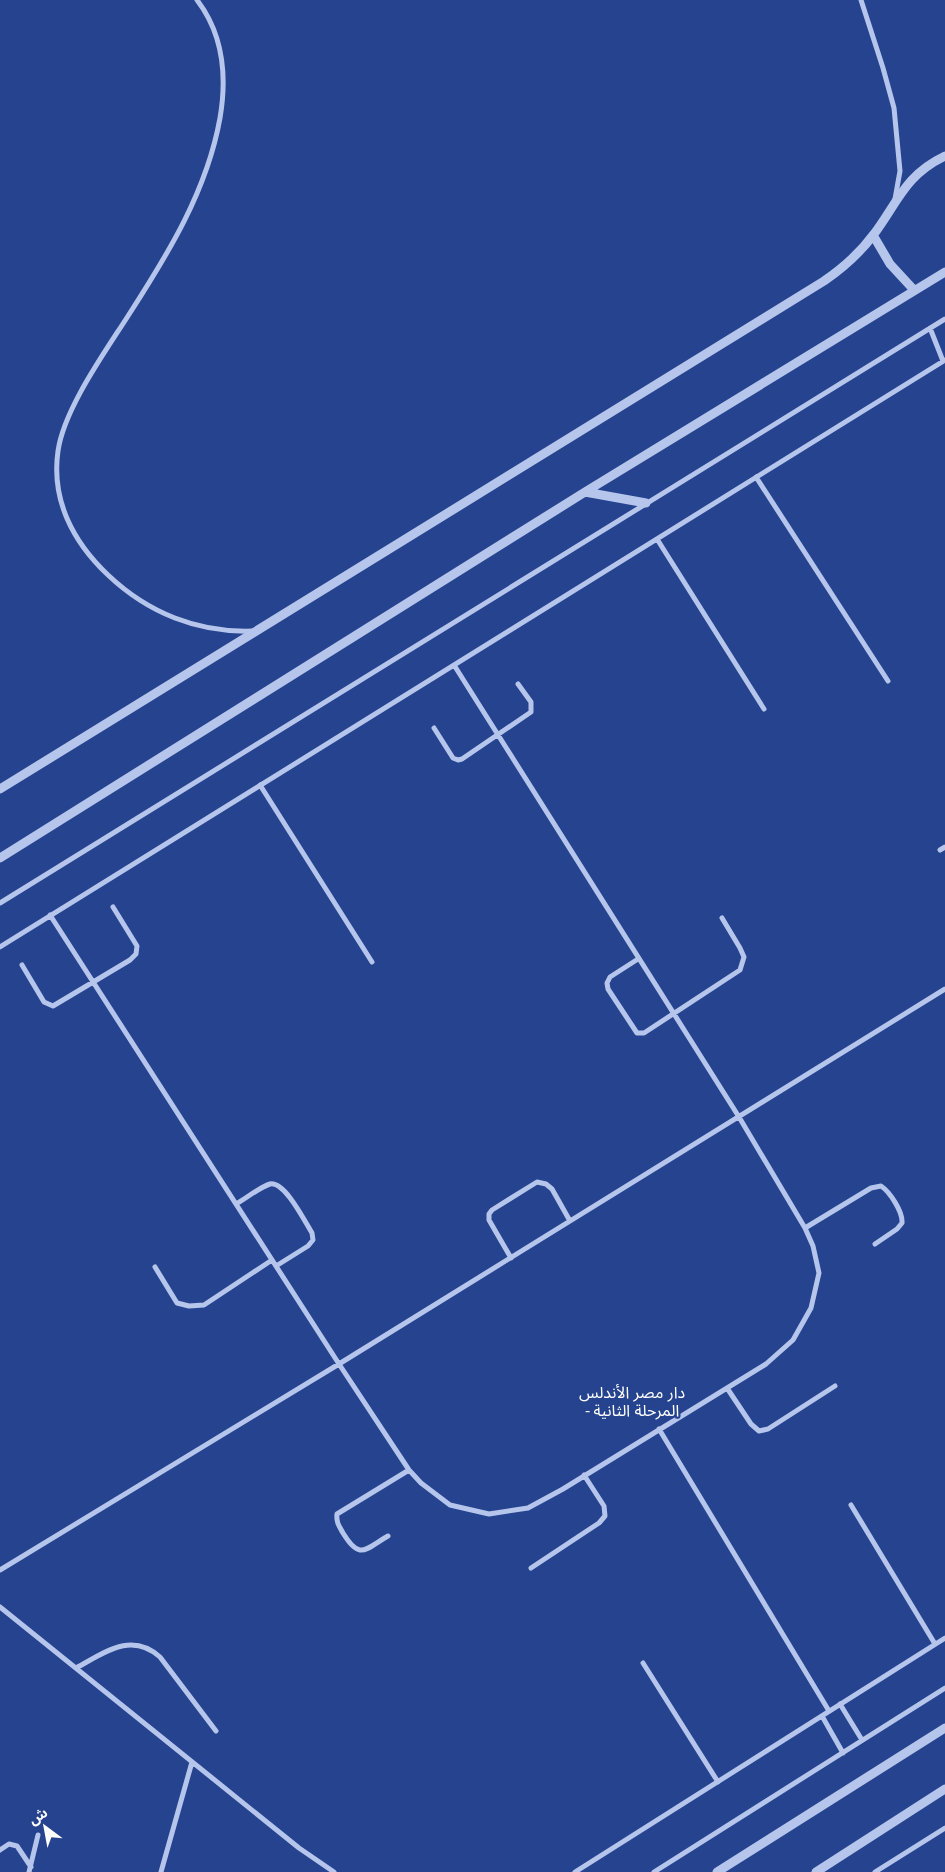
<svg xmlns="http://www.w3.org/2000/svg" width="945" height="1872" font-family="'PT Sans','Noto Sans Arabic',sans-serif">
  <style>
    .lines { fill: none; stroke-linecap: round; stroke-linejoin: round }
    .minor { stroke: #b5c5eb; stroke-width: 5 }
    .tertiary { stroke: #b5c5eb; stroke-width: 9 }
    .labels { text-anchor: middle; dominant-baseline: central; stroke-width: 4.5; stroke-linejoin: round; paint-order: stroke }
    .neighbourhood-label { font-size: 16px; fill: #fff; stroke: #25438e }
  </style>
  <rect width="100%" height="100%" fill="#25438e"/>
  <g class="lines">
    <path class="minor" d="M197 0C223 34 227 77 220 118 207 191 168 254 128 316 105 352 64 409 58 451 51 500 73 542 108 575 148 613 198 633 253 631
      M861 0 883 68 894 108 900 171 895 199
      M930 328 943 361
      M756 477 888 681
      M657 539 764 709
      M434 728 453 758 458 760 462 759 531 712V702L518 684
      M260 785 372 962
      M940 850 945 847
      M0 903 945 319
      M50 915 339 1364 409 1470 421 1483 450 1505 489 1514 528 1508 563 1489 766 1364 793 1340 811 1308 819 1273 813 1246 805 1228 739 1117 454 665
      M0 947 945 360
      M638 959 610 977 607 983 608 989 637 1033H644L740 970 744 957 740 948 722 918
      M22 965 44 1002 53 1006 130 960 136 954 137 946 113 907
      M236 1204C245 1199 260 1187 270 1184 285 1181 305 1222 312 1233L313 1240 308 1246 276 1266
      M805 1228 871 1188 881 1186C890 1192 903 1212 902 1223L897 1229 875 1244
      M511 1258 489 1220V1214L492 1210 537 1182 546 1184 552 1189 570 1221
      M155 1267 177 1303 189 1306 204 1305 272 1260
      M727 1388 751 1424 759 1431 768 1429 835 1386
      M659 1429 829 1711
      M851 1505 935 1644
      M388 1536C365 1549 360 1561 343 1533 339 1526 336 1522 337 1514L409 1470
      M531 1568 599 1523 605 1516 604 1506 584 1475
      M0 1570 339 1364 945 989
      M0 1607 299 1848 334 1872
      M643 1663 718 1782
      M76 1668C104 1653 131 1631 160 1657L216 1731
      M840 1704 862 1740
      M822 1716 843 1753
      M0 1850 9 1844 17 1846 31 1867
      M29 1872 38 1835
      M161 1872 192 1762
      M575 1872 945 1638
      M654 1872 945 1688
      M875 1872 945 1828"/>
    <path class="tertiary" d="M873 235 890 264 914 290
      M585 492 646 503
      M0 789 824 281C843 268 860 253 874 234 898 202 905 175 945 156
      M0 858 585 492 945 272
      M717 1872 945 1728
      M816 1872 945 1789"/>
  </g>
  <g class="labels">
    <g class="neighbourhood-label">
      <text x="632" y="1392">دار مصر الأندلس<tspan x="632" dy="18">- المرحلة الثانية</tspan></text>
    </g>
  </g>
  <g transform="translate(45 1827) rotate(328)" stroke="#25438e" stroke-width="4" paint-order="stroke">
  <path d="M0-4L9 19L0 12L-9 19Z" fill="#ffffff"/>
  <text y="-8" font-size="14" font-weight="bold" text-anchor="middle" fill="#ffffff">ش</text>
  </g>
</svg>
